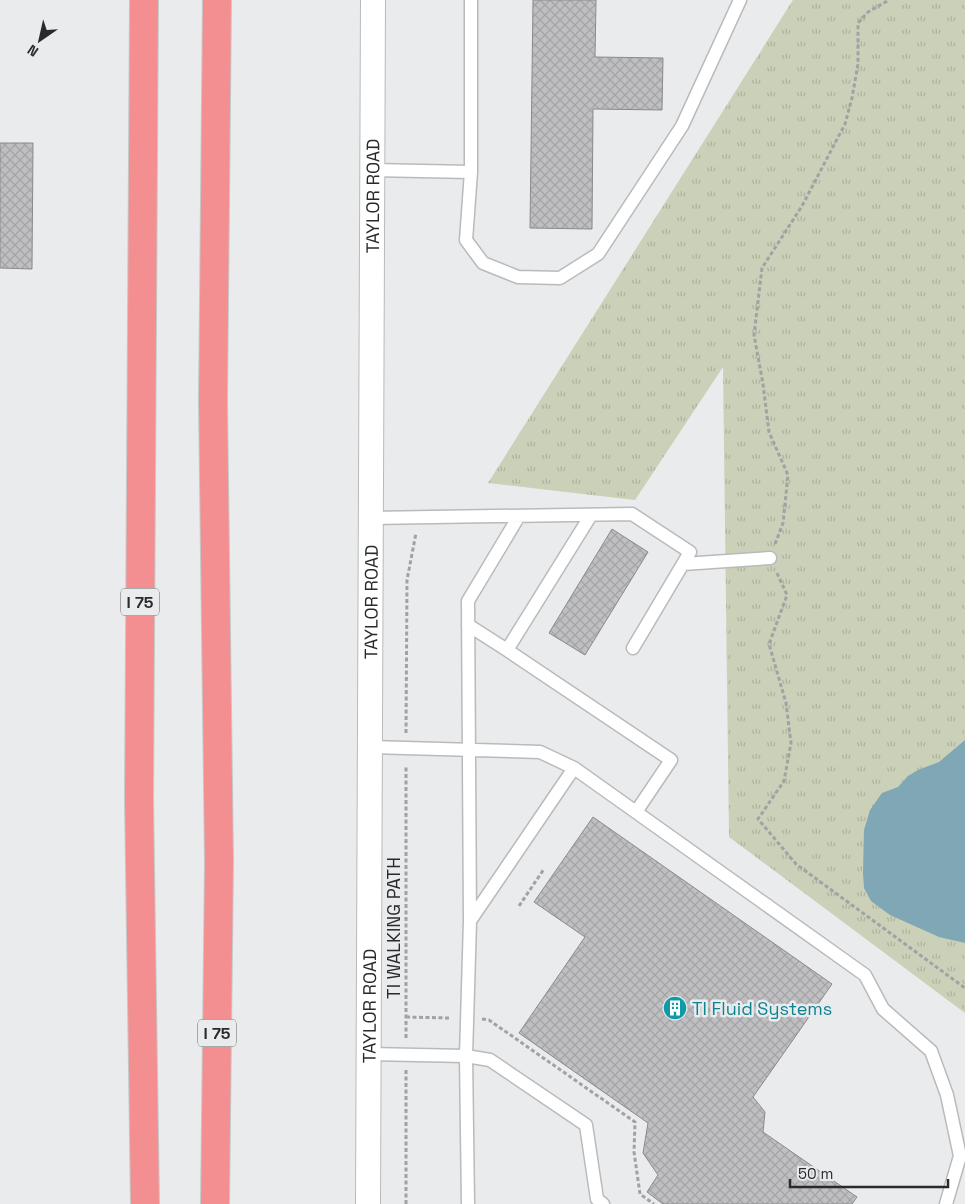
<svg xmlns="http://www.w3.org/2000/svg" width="965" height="1204" font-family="'Space Grotesk',sans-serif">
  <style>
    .grass { fill: url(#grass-tufts) }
    .water { fill: #80a7b5 }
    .building { fill: url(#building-cross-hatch); stroke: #8a8a8c }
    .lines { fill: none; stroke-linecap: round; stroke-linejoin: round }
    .service-casing { stroke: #b8babc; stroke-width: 15 }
    .minor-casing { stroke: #b8babc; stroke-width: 26 }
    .motorway-casing { stroke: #c7c8c8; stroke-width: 30 }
    .path { stroke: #a1a2a4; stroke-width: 3; stroke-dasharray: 4 2.5; stroke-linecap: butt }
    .service { stroke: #fff; stroke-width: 12 }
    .minor { stroke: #fff; stroke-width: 24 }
    .motorway { stroke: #f48f91; stroke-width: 28 }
    .labels { text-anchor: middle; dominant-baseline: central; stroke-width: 5; stroke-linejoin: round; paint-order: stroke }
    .shield { fill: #e9ebed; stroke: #636465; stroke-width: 1 }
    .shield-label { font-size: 16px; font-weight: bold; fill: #292a2b }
    .street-label { font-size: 18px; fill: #292a2b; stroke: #e9ebed }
    .culture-label { font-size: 18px; fill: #0d838f; stroke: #e9ebed; text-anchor: start }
  </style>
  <defs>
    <pattern id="grass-tufts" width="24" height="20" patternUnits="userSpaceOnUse" patternTransform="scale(1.25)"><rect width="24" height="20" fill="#cbd0b8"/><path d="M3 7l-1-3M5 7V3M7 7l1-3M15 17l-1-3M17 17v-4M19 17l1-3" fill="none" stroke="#aeb39e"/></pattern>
    <pattern id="building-cross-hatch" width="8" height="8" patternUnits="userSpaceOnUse" patternTransform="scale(1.25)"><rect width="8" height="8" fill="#bfbec1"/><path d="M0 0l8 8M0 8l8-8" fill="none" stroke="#a4a3a6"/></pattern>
  </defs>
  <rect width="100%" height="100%" fill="#e9ebed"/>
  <path class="grass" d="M793 0H965V1013L729 837 723 367 635 500 488 483Z"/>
  <path class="water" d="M965 740V943L939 937 890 915 871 901 864 888 863 873 864 830 870 810 882 793 898 787 908 776 918 770 939 762Z"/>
  <path class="building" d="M533 0H596L595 57 663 58 662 110 593 109 592 229 530 228Z
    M0 143H33L32 269 0 268Z
    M612 529 648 552 585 655 549 633Z
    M593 817 832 984 753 1097 765 1112 763 1132 857 1197 852 1204H663L647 1192 658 1175 643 1153 648 1123 519 1033 585 937 534 902Z"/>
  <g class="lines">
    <g class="service-casing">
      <path id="service" d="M471 0V172L466 240 483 263 518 277 560 278 598 254 682 126 740 0
        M372 170 471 172
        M371 518 632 514 690 552 633 648
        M683 564 770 558
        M468 625 507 650 671 760 636 812
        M507 650 591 515
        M370 747 540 752 574 768
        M470 921 468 601 519 516
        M369 1054 466 1056 468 1204
        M603 1204 597 1199 586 1125 490 1060 466 1056 470 921 574 768 865 975 883 1009 931 1051 947 1095 960 1156 946 1204"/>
    </g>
    <g class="minor-casing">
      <g id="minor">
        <path id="s1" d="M368 1204 373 0"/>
      </g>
    </g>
    <g class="motorway-casing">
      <path id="motorway" d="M144 0 139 799 145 1204
        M215 1204 219 862 213 401 217 0"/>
    </g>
    <path class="path" d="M775 544 783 523 788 475 769 432 763 384 754 335 762 268 802 206 845 124 852 98 858 64V23L868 12 889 0
      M777 573 787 595 769 644 786 703 791 743 784 781 758 819 796 864 965 988
      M406 733 407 580 416 533
      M519 906 544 869
      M406 1017 450 1018
      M482 1019 489 1020 635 1122 634 1152 640 1194 654 1204
      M406 1038V765
      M406 1204V1070"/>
    <use href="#service" class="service"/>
    <use href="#minor" class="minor"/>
    <use href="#motorway" class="motorway"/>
  </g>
  <defs>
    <g id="building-disc" transform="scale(1.25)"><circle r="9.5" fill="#0f9aa8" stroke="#e9ebed"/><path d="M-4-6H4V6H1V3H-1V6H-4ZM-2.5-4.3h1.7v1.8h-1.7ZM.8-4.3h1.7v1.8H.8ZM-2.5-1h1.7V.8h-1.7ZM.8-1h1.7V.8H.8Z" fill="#fff"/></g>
  </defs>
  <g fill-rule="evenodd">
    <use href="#building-disc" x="675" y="1008"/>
  </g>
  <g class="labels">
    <g class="shield">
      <rect x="121" y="588.5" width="38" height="27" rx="4"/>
      <rect x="198" y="1019.5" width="38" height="27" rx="4"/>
    </g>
    <g class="shield-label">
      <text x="140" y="602">I 75</text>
      <text x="217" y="1033">I 75</text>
    </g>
    <g class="street-label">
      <text stroke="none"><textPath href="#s1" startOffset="1008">TAYLOR ROAD</textPath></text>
      <text stroke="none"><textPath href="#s1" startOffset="602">TAYLOR ROAD</textPath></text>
      <text transform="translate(393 928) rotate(-90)">TI WALKING PATH</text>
      <text stroke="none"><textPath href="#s1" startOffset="198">TAYLOR ROAD</textPath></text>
    </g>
    <g class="culture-label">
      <text x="692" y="1008">TI Fluid Systems</text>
    </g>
  </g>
  <g transform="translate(40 40) rotate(214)" stroke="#e9ebed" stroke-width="4" paint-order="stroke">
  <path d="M0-4L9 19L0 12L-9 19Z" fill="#292a2b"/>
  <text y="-8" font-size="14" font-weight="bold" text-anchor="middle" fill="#292a2b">N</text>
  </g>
  <path d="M790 1179v8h158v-8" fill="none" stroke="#292a2b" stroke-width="2.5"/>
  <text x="798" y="1179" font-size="15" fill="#292a2b" stroke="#e9ebed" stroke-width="4" paint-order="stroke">50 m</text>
</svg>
